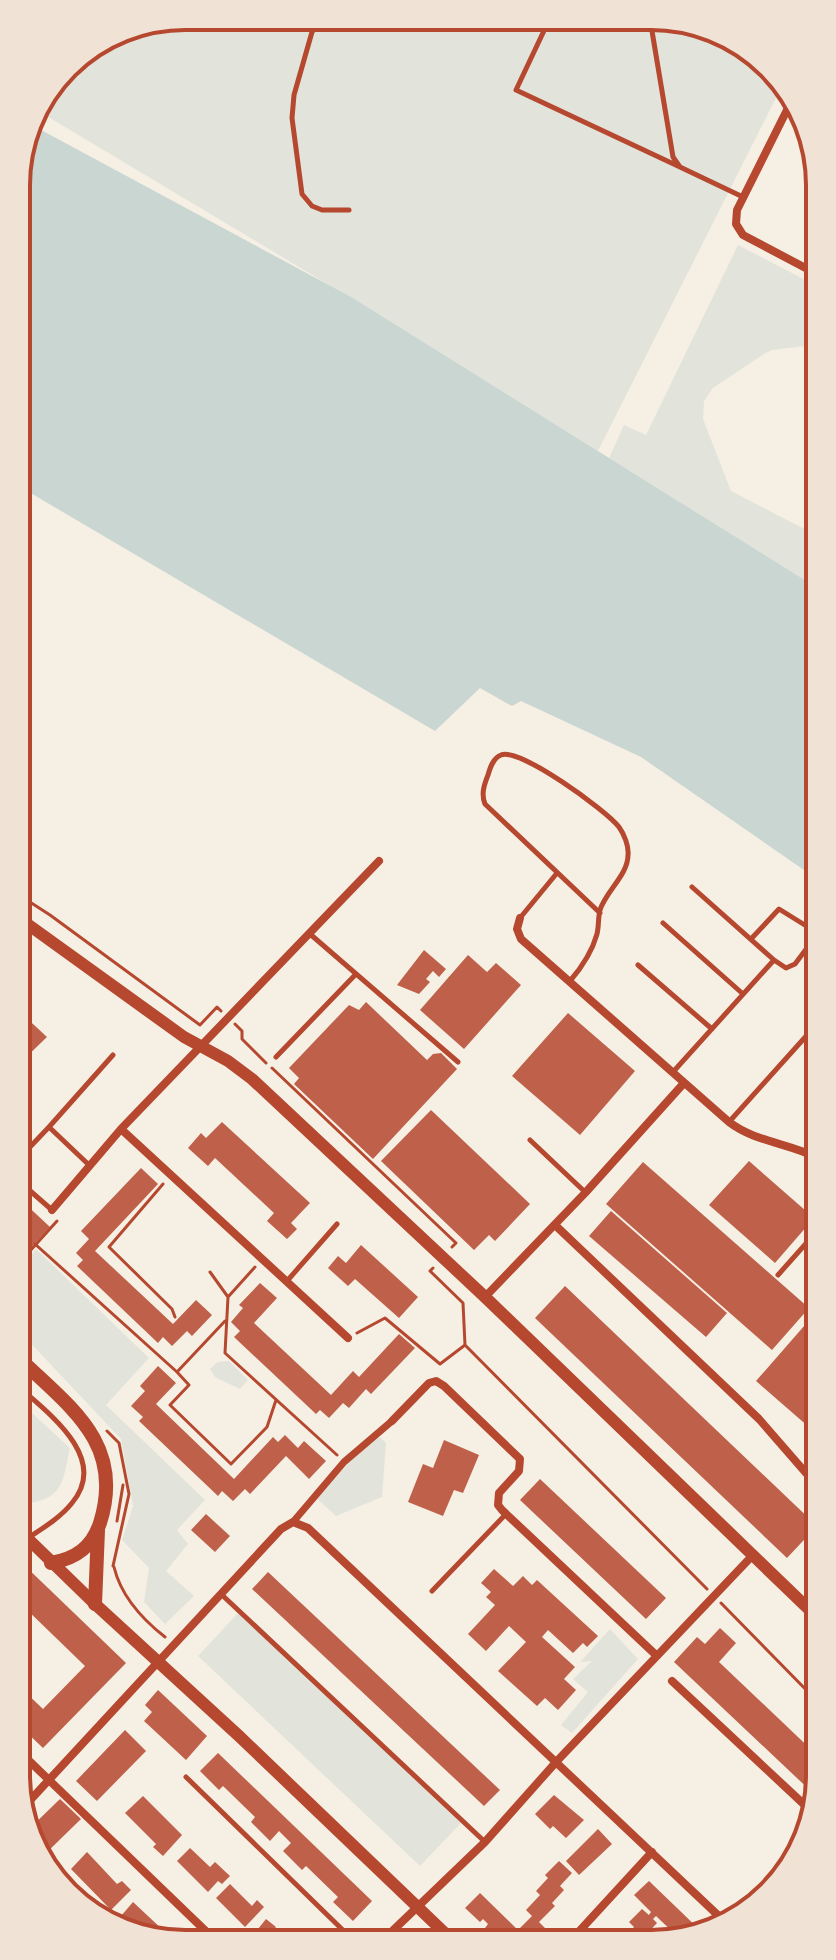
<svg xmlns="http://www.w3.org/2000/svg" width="836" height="1960" font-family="Lato,sans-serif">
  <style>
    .green { fill: #e2e4dc }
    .water { fill: #c9d6d2 }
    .building { fill: #bf614a }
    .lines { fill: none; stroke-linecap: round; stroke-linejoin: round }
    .path { stroke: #b5482f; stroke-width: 3 }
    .service { stroke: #b5482f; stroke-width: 5 }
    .pedestrian { stroke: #b5482f; stroke-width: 7 }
    .minor { stroke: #b5482f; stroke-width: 8 }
    .tertiary { stroke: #b5482f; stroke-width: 12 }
    .primary { stroke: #b5482f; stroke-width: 14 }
    .rim { fill: none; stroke: #b5482f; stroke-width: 4 }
  </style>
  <rect width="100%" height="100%" fill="#f6efe4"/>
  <path class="green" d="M185 16 684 19 770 65 782 86 598 451 339 291 35 109 73 58 121 29Z
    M738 245 815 285V345L772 350 764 354 713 388 704 401 703 419 731 491 816 535V587L609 458 624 425 646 435Z
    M36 1249 149 1358 106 1405 205 1500 177 1530 188 1544 166 1571 194 1596 165 1624 144 1602 149 1568 122 1540 133 1506 121 1439 20 1332V1270Z
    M229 1361 248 1380 240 1389 215 1377 210 1369 218 1362Z
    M20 1402 70 1448C63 1478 65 1498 29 1503L21 1494Z
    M376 1434 386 1443 382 1497 336 1516 316 1498Z
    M239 1612 461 1823 420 1866 198 1656Z
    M610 1629 638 1659 572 1733 561 1725 588 1692 573 1679 592 1661 580 1662Z"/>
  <path class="water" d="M30 124 351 297 816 587 817 879 641 757 521 701 512 706 480 688 435 731 17 485 16 174Z"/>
  <path class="building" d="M424 950 446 969 439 977 433 971 426 979 430 982 419 994 397 985Z
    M468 955 487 972 496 963 521 985 464 1049 420 1010Z
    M366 1002 427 1060 433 1054 441 1053 457 1069 373 1159 294 1084 299 1078 289 1068 349 1005 359 1010Z
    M19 1011 47 1037 19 1064Z
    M568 1013 635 1071 580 1135 512 1076Z
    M431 1110 530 1204 495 1241 489 1235 474 1250 381 1161Z
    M222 1122 310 1203 291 1223 297 1229 287 1239 267 1221 274 1213 215 1158 208 1166 188 1148 201 1133 206 1138Z
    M749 1161 814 1218 775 1263 709 1205Z
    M643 1162 809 1308 772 1350 606 1204Z
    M141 1168 158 1184 95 1251 173 1324 196 1300 212 1315 192 1336 187 1331 172 1346 163 1337 158 1343 77 1266 83 1260 76 1253 89 1239 81 1231Z
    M20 1199 50 1227 25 1254 20 1249Z
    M611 1211 727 1313 706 1337 589 1236Z
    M361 1245 418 1297 399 1318 355 1279 348 1286 328 1268 338 1256 346 1263Z
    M260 1283 277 1298 254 1323 331 1395 353 1371 359 1377 399 1334 415 1348 371 1394 366 1389 349 1408 343 1403 329 1418 320 1410 316 1414 234 1337 240 1331 231 1322 243 1308 239 1305Z
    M565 1286 817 1526 787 1558 535 1318Z
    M818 1310V1435L756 1381Z
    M158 1366 176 1383 156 1404 234 1479 273 1437 278 1442 285 1435 298 1448 304 1441 326 1461 309 1479 286 1456 250 1494 245 1489 233 1501 222 1491 218 1496 139 1421 143 1417 131 1406 145 1391 140 1386Z
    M444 1440 479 1455 463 1493 454 1490 443 1516 408 1502 423 1464 433 1468Z
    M540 1479 666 1598 646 1619 520 1500Z
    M206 1514 230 1536 215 1552 191 1530Z
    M21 1562 126 1663 43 1748 21 1727V1688L43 1709 85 1666 21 1604Z
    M494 1569 513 1586 523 1576 532 1585 537 1580 598 1636 587 1647 583 1643 573 1653 548 1630 542 1637 575 1667 564 1679 576 1690 558 1710 545 1698 537 1706 498 1671 526 1642 509 1626 486 1651 468 1634 495 1605 486 1597 491 1592 481 1583Z
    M268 1572 500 1790 484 1806 252 1589Z
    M720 1628 736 1643 719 1662 820 1758V1786L816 1796 674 1662 697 1637 705 1644Z
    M158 1690 207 1736 186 1760 144 1721 152 1712 145 1705Z
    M125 1730 146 1751 97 1801 76 1781Z
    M218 1753 372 1901 353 1921 333 1902 338 1897 306 1866 302 1870 283 1851 291 1843 279 1831 270 1841 251 1822 255 1817 223 1786 219 1790 200 1771Z
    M554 1795 584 1820 566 1838 553 1826 550 1829 535 1814Z
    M143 1796 182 1835 163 1856 153 1847 156 1844 125 1813Z
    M60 1799 81 1819 43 1856 28 1830Z
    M598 1829 612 1844 579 1875 566 1861Z
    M190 1848 210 1867 215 1862 230 1876 222 1884 218 1881 208 1892 177 1861Z
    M87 1852 117 1884 122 1881 131 1890 111 1910 71 1869Z
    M559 1861 572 1873 560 1886 564 1890 552 1903 555 1906 539 1922 546 1929 536 1939H497L485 1928 488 1924 483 1919 480 1922 465 1908 480 1893 524 1936 526 1933 520 1928 532 1916 526 1910 540 1895 536 1891 548 1878 545 1875Z
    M649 1881 703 1933 694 1938H679L656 1916 653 1919 657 1923 644 1937 646 1939H623L634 1927 629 1922 642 1909 649 1915 651 1912 634 1895Z
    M230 1884 252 1906 257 1900 264 1907 245 1927 216 1898Z
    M133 1902 164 1931 155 1941 141 1935 121 1916Z
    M266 1919 276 1927 268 1937 258 1929Z"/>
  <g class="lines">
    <path class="path" d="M19 895 50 915 200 1025 217 1007 221 1011
      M235 1024 242 1031V1039L266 1063
      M272 1068 456 1243 452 1247
      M163 1184 109 1247 172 1309 175 1317
      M35 1244 177 1372
      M20 1262 57 1221
      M255 1267 228 1297 225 1353 337 1455
      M433 1268 430 1271 463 1303 465 1345 707 1589
      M210 1272 228 1297
      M225 1321 177 1372 189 1385 170 1405 231 1464 267 1427 276 1400
      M20 1333 29 1346
      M357 1333 385 1318 440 1364
      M440 1364 465 1345
      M107 1431 119 1443 129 1494 113 1566
      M117 1521 123 1485
      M114 1567C121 1596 142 1619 165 1637
      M721 1603 819 1703"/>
    <path class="service" d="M322 17 312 32 294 95 292 118 302 194 312 206 322 210H349
      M550 18 516 90 680 167
      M636 19 651 26
      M650 19 673 157 680 167 743 197
      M520 918 557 873
      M663 923 743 994
      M310 934 458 1062
      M751 939 779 909 808 927 813 936 810 944 795 964 786 968 774 960
      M638 965 712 1029
      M570 981C582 967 592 952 597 934 599 926 598 917 600 910 606 891 628 875 628 855 629 846 624 834 619 827 606 810 519 747 501 755 493 758 490 768 488 775 484 785 481 794 485 804L600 913
      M276 1057 356 974
      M673 1072 774 960 692 887
      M729 1122 817 1024
      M49 1127 113 1055
      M530 1140 585 1192
      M30 1147 49 1127 89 1165
      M20 1182 52 1210
      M778 1275 818 1230
      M287 1281 337 1224
      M20 1388C51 1415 109 1459 72 1503 60 1518 43 1528 28 1538
      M432 1591 505 1515
      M221 1594 485 1842
      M186 1777 353 1940"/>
    <path class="pedestrian" d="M293 1522 344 1462 392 1421"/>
    <path class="minor" d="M791 102 737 210 736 224 743 235 815 273
      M520 918 517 929 521 939 729 1122C755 1142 789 1143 818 1158
      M121 1129 348 1338
      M52 1210 121 1129 379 861
      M555 1225 759 1419 819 1488
      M485 1297 586 1192 684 1083
      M392 1421 429 1383 436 1381 444 1386 520 1459 519 1471 499 1493 498 1505 502 1510 657 1656
      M672 1681 810 1810
      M21 1753 216 1941
      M22 1809 281 1529 293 1522 308 1528 723 1920
      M573 1938 652 1852
      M383 1940 485 1842 557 1761 753 1555"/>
    <path class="tertiary" d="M19 918 184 1037 228 1061 252 1079 485 1297 819 1619
      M21 1532 95 1604 239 1736 451 1939"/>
    <path class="primary" d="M20 1359C71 1408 125 1444 100 1523 92 1548 75 1559 51 1563
      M95 1604 98 1530"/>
  </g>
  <path d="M0 0H836V1960H0ZM185 30H651A155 155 0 0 1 806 185V1775A155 155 0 0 1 651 1930H185A155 155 0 0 1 30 1775V185A155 155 0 0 1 185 30Z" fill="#f1e2d6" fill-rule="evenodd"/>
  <path class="rim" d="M185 30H651A155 155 0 0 1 806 185V1775A155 155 0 0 1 651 1930H185A155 155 0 0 1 30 1775V185A155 155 0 0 1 185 30Z"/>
</svg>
